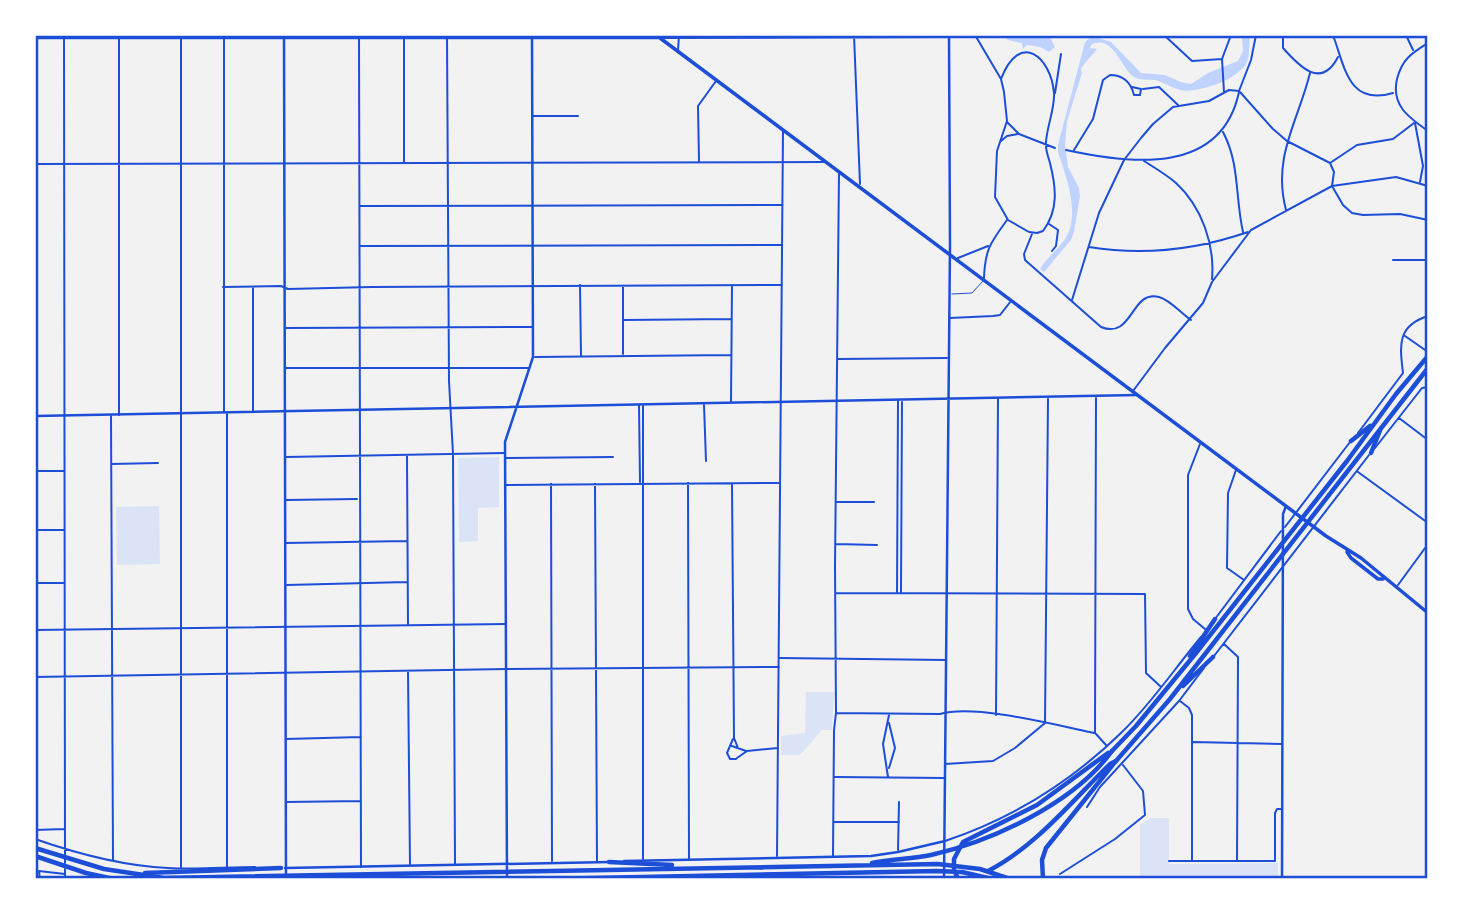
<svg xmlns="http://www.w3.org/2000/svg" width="1463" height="914" font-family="'DejaVu Sans',sans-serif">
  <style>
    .green { fill: #dbe4f7 }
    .water { fill: #bfd3fe }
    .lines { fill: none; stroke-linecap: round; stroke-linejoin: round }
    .service { stroke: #1d4ed8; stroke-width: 1 }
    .minor { stroke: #1d4ed8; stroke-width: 2 }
    .tertiary { stroke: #1d4ed8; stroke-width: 2.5 }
    .primary { stroke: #1d4ed8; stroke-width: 3.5 }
    .trunk { stroke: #1d4ed8; stroke-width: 4.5 }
    .motorway { stroke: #1d4ed8; stroke-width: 4.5 }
    .neatline { fill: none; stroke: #1d4ed8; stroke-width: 2.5 }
  </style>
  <rect width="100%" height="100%" fill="#f2f2f2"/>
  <path class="green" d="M499 457V507L478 508V541L459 542 458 458Z
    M159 506 160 564 117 565 116 507Z
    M806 692H834L832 730H822L800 755H781V736L805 733Z
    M1150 818H1169V864L1278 863V879H1140V825Z"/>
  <path class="water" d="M1002 35H1045L1050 37 1055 47 1049 52 1040 47 1027 45 1023 49 1022 43 1008 40Z
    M1242 35H1250C1249 43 1250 54 1247 62 1240 79 1197 94 1180 90 1172 88 1164 82 1155 80 1148 79 1140 81 1134 77 1121 69 1113 33 1091 45L1090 48 1097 49 1081 68 1082 73 1067 121 1065 145 1068 167 1079 188 1080 196 1074 232 1071 240 1044 272 1040 269C1047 257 1058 250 1065 239 1081 215 1066 176 1058 152V145L1085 42 1092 36 1111 42 1141 73 1165 75 1181 82 1191 84 1208 73 1238 61 1243 51Z"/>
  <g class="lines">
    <path class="service" d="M952 294 972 293 983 281"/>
    <path class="minor" d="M64 35 65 863
      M181 35V868
      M359 35 361 867
      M447 35 449 381 453 454 455 864
      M854 35 860 184
      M975 35 1001 79 1004 92 1007 121 997 151 995 197 1008 220 1029 232 1037 233 1043 231C1059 210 1056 187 1050 163 1048 156 1045 149 1046 142 1047 126 1055 108 1054 93 1051 57 1020 30 1001 79
      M1164 35 1192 61 1222 59
      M1283 35V48C1299 66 1321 90 1338 57
      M1329 35 1334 38C1345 68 1349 106 1393 93
      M1406 35 1413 50
      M662 38 949 37
      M119 39V415
      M404 39V163
      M1428 43C1412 53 1402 59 1397 79 1391 105 1408 117 1428 131
      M678 51 679 35
      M1143 89 1159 87 1178 105
      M1224 92 1222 59 1231 35
      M1240 92 1273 129 1287 141 1330 163 1334 172 1332 186 1343 205 1352 213 1363 215 1400 214 1428 220
      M1055 93 1061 54
      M533 116H578
      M1007 122 1019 134 1055 148
      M1415 123 1423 166 1420 182
      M1223 132C1240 164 1235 197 1243 232
      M1001 141 1007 136 1018 134
      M1066 150C1130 164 1221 176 1239 92
      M1074 150 1093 119 1103 80 1110 75C1124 75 1131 83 1134 95H1140L1141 89 1132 87
      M699 161 698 106 716 81
      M1144 161C1155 168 1167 175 1176 183 1202 207 1215 245 1212 279
      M1330 163 1357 145 1393 139 1414 123
      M35 164 825 162
      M360 206 782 205
      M1286 210C1272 157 1298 122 1310 73
      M1049 224 1058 230 1056 246 1052 251
      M1032 234 1024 254 1025 260 1101 327C1133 340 1131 289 1159 297 1170 300 1181 313 1191 320
      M360 246 781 245
      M1089 247C1144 256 1196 250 1248 232
      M958 258 988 246
      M1393 260H1428
      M984 278C985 249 991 242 1007 220
      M580 285 581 356
      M623 286V354
      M223 287 281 286 288 289 372 287 782 285
      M1072 300 1099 213 1124 160 1141 138 1153 124 1173 107 1209 101 1229 90 1239 91 1251 60 1256 35
      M950 318 993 316 1000 315 1011 301
      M623 320 731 319
      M286 328 532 327
      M1405 336 1428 352
      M535 357 731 355
      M838 359 947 358
      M286 368H528
      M1133 391 1165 348 1203 303 1212 282 1251 230 1332 186 1396 177 1428 186
      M731 402 732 285
      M639 405 640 482
      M704 405 706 461
      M643 406V859
      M224 412V35
      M253 412V288
      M227 414V867
      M111 416 113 860
      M1399 418 1428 440
      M1358 433 1403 373C1400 347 1396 326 1428 316
      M1200 444 1188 475V609L1193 619 1205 629
      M1375 448 1422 388 1428 387
      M407 455 408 625
      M286 457 504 453
      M506 458 613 457
      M112 464 158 463
      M1236 470 1228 493 1227 568 1244 580
      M35 471H64
      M1358 472 1428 523
      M688 483 689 859
      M551 484 552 861
      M595 484 597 861
      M732 484 734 738 738 748
      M505 485 779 483
      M286 500 357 499
      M837 502H874
      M1285 527 1350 442
      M35 530H64
      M286 543 407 541
      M836 544 877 545
      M35 583H64
      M287 585 407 582
      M1398 585 1428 544
      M897 592 898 401
      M901 592 902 402
      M836 593 1145 594 1146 673 1160 686
      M1215 619 1281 531
      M35 630 506 624
      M1224 644 1238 657 1237 861
      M1214 656 1369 455
      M780 658 946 660
      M408 671 410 865
      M35 677 506 669 779 667
      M1180 701 1189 708 1192 715V861
      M836 713 940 714C975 704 1056 725 1094 733
      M996 715 998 399
      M1095 733 1096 398
      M1096 734 1106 745
      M286 739 361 737
      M733 739 727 753 730 759H736
      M1193 742 1282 744
      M732 746 746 751
      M737 758 747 751 778 748
      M945 764 993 761 1015 748 1045 723 1048 399
      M889 768 895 748 889 723
      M835 777 945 778
      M888 777 883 744 889 715
      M286 802 361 801
      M1087 807 1100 787 1179 701 1204 668
      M834 822H899
      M35 830 64 829
      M35 839C78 854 123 866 168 868 197 870 226 867 255 867
      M945 841C1011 819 1072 781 1122 732 1151 704 1175 668 1201 637
      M898 850 899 802
      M777 856 783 130
      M833 856 834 730 836 713 835 566 839 172
      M1169 861H1275V813L1277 809H1282
      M1060 874 1115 839 1145 815 1143 791 1123 765
      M40 879 39 871 65 874
      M65 879V869"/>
    <path class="tertiary" d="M284 35 286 879
      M35 38H658
      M35 416 1137 395
      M624 861 871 856 898 852 945 841
      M285 868 610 862
      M507 879 505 442 533 357 532 35
      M944 879 950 245 949 35
      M1282 879 1283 514 1286 506"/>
    <path class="primary" d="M656 35 1326 536 1361 558 1428 613
      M1347 552 1351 558 1378 579H1383"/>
    <path class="trunk" d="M1351 441 1370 426
      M1371 453 1381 428
      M1190 656 1215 619
      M1183 686 1213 657
      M1112 751 1136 726 1196 653 1347 461 1396 394 1428 356
      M1116 761 1170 699 1428 368"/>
    <path class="motorway" d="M35 848 104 869 164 878 938 864 980 869 1010 879
      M35 856 86 873 114 879
      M609 862 672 865
      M872 863C891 859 912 859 931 855 993 841 1074 803 1112 751
      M988 871C1035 847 1072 801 1110 764L1116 761
      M145 873 281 868
      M760 876 798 879
      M544 879 937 871 962 872 992 879
      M958 879 954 870V859L963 842 1037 805 1108 753
      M1043 879 1042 860 1046 848 1115 762"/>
  </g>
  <rect width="1463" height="914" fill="none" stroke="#ffffff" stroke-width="74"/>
  <rect x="37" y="37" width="1389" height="840" class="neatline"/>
</svg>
